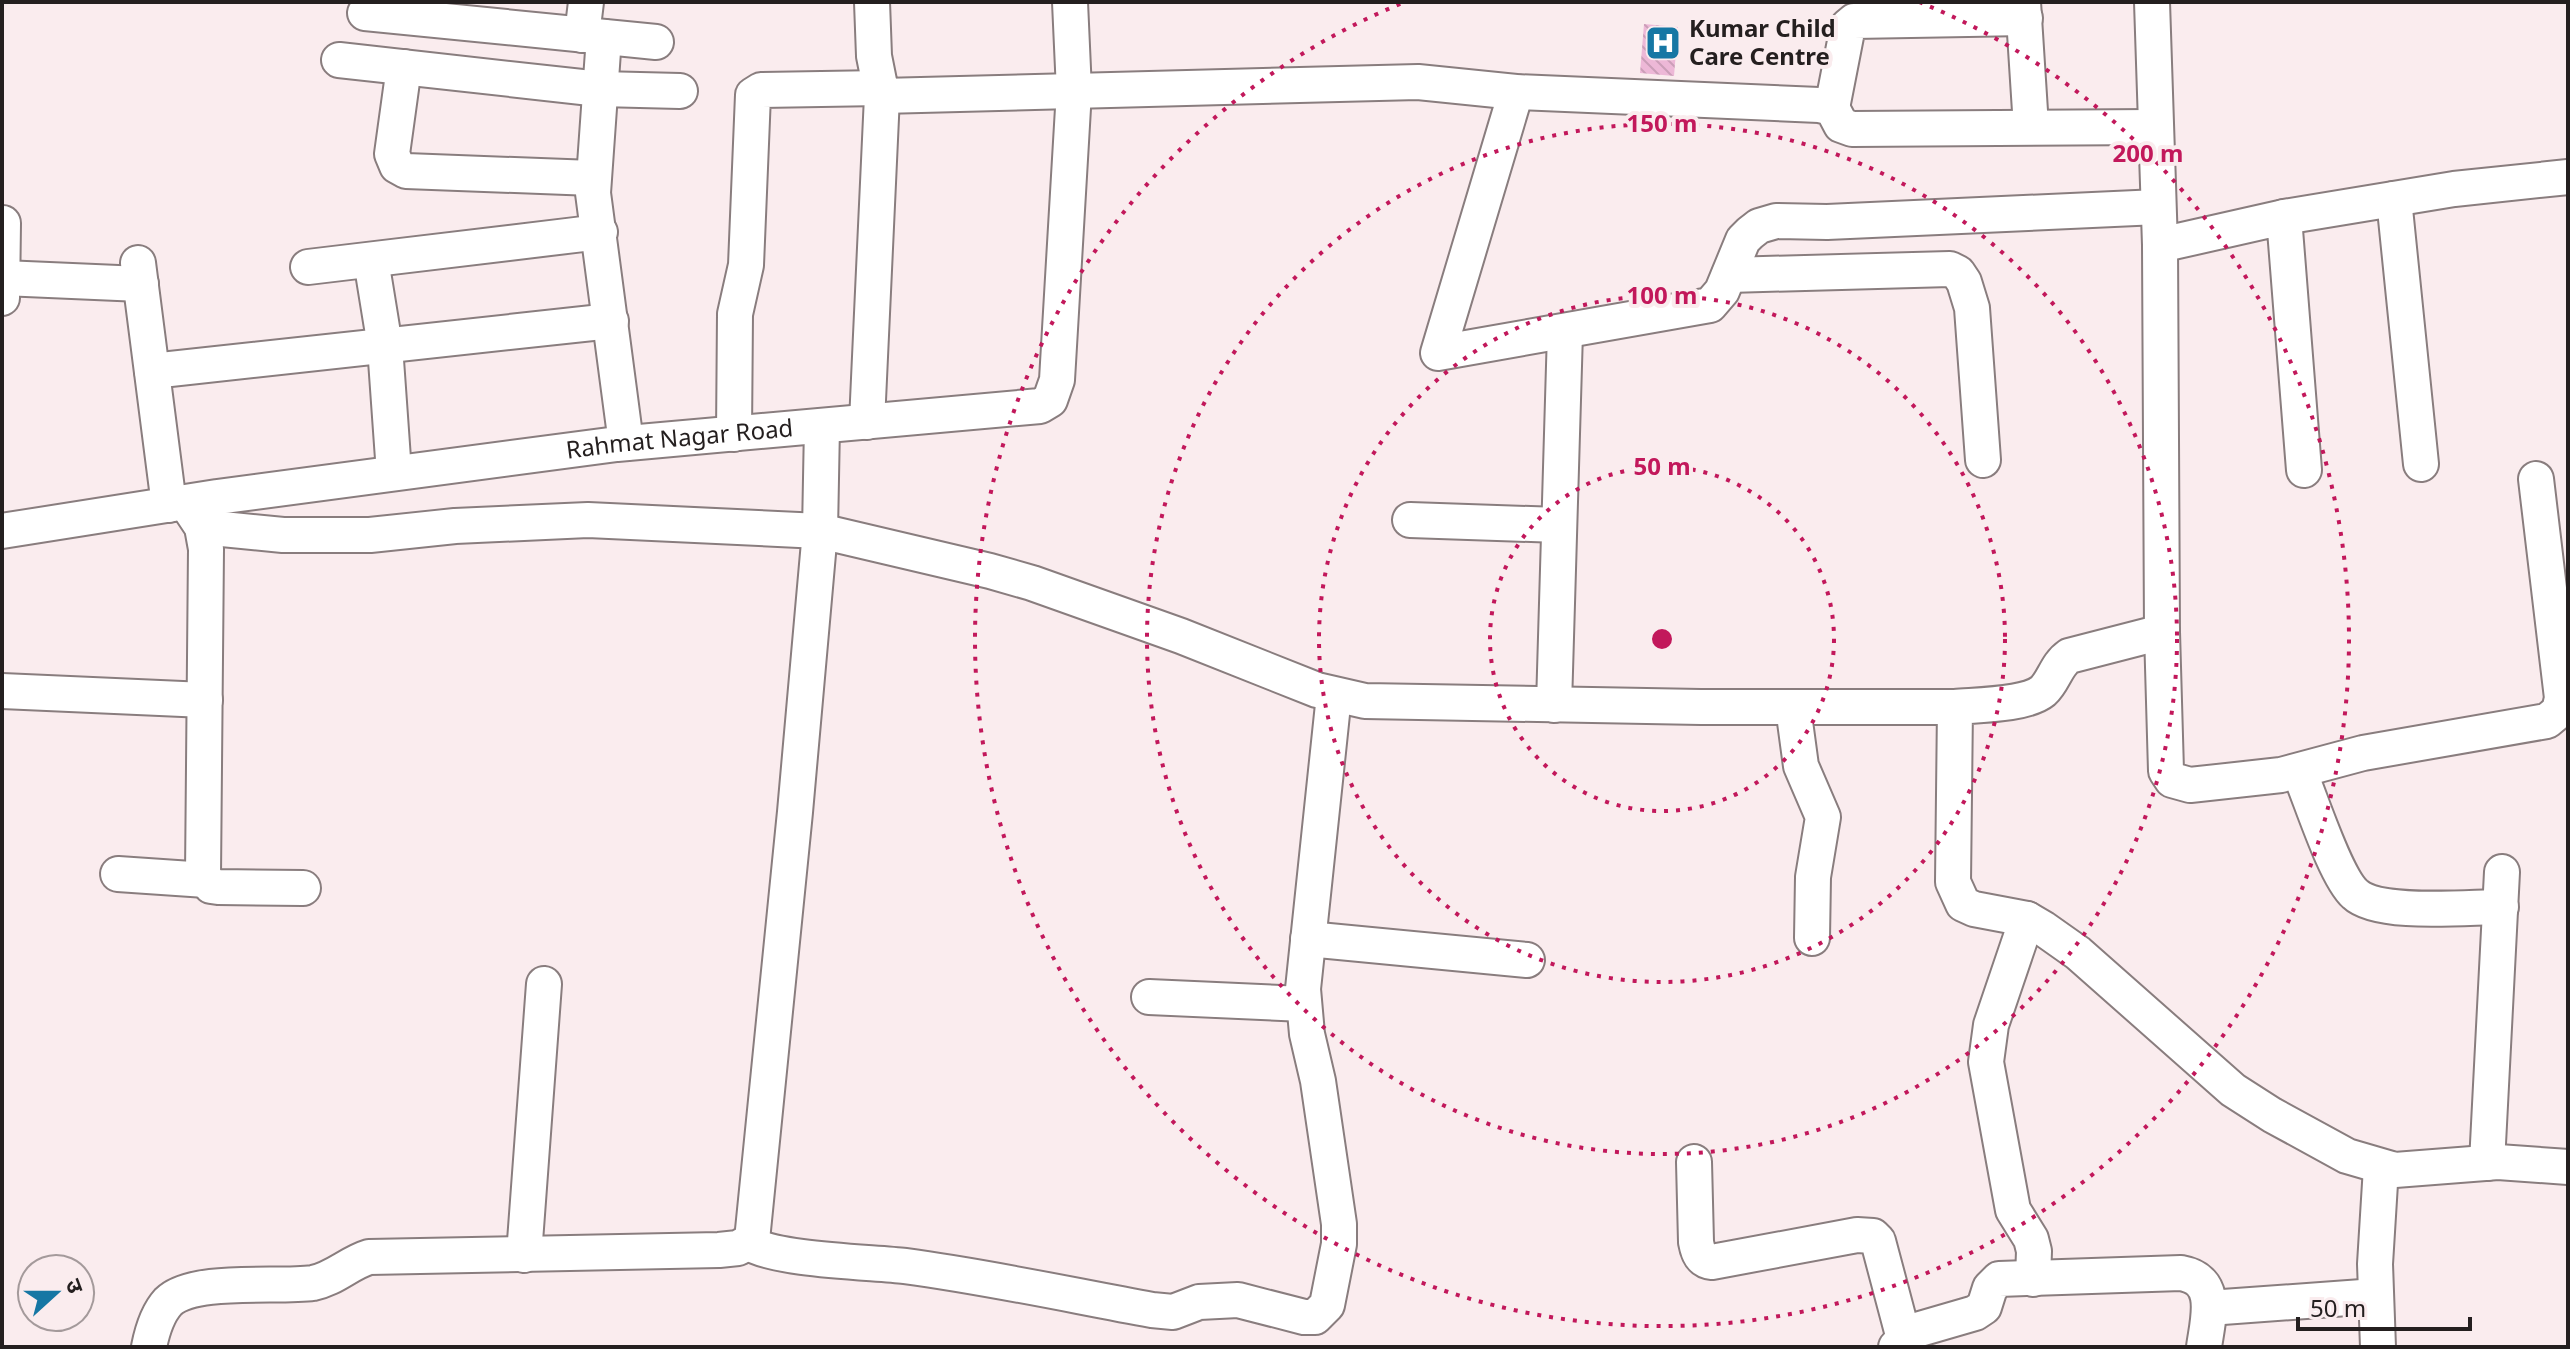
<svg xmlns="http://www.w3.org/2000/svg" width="2570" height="1349" font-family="'Noto Sans','Noto Sans Devanagari',sans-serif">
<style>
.building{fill:url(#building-back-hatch)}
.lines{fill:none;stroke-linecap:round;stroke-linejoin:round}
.minor-casing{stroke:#897d7e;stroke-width:38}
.minor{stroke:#fff;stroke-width:34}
.ring{fill:none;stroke:#c2185b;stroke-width:4;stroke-dasharray:4 8}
.labels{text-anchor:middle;stroke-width:8;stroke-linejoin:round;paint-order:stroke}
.poi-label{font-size:24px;font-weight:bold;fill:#241f1f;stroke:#faecee;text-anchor:start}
.street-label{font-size:24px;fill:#241f1f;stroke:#faecee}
.centre{fill:#c2185b;stroke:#faecee;stroke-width:4}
.ring-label{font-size:24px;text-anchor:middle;font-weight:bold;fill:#c2185b;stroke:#faecee;stroke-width:8;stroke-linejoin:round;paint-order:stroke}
</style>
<defs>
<pattern id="building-back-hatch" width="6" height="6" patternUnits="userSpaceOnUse" patternTransform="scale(2)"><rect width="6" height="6" fill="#edb8d7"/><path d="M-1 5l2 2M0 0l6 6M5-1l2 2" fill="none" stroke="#cb9eb8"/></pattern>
</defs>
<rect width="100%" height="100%" fill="#faecee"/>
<path class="building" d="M1644,24L1678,27L1674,76L1640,73Z"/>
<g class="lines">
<defs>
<g id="minor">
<path d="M872,2L874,56L882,96L1418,82L1516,92L1819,105L1832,108L1841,125L1852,129L2154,127"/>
<path d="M2023,2L2031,127"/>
<path d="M2152,2L2160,245L2162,632L2166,771L2172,780L2190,785L2281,775L2363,753L2547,721L2559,711L2562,698L2536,479"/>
<path d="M365,13L656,42"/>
<path d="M582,35L586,2"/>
<path d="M604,37L593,193L626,443"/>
<path d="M339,60L600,89L680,91"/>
<path d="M404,67L392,154L397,166L406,171L593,178"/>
<path d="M1516,92L1438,353L1710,305L1722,291L1743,240L1750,233L1759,226L1776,221L1827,222L2158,207"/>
<path d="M1832,108L1848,26L1854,21L2025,18"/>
<path d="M2394,199L2421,464"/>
<path d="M2284,217L2454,189L2568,177"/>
<path d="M2160,245L2284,217L2304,470"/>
<path d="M371,260L385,346L394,473"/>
<path d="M138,263L169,505"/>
<path d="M308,267L600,232"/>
<path d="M1729,275L1950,269L1958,273L1964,282L1972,308L1983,460"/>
<path d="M3,278L141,284"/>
<path d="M2,298L3,223"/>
<path d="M152,371L611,321"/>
<path d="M867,422L882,96"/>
<path d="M734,434L735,314L746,265L753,95L761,90L881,88"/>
<path d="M190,509L202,527L206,549L203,875L211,886L218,887L303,888"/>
<path d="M1410,520L1559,525"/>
<path d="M202,527L283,535H370L455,526L588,520L820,531L990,571L1032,583L1181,636L1317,690L1365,701L1701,707H1955"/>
<path id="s1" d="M2,531L217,497L617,444L1040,406L1050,400L1057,380L1074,91L1070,2"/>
<path d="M2162,632L2069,656C2056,665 2054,681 2043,691C2026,705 1977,705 1955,707L1953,882L1963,904L1974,909L2027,919L2044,929L2078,953L2233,1090L2272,1115L2347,1156L2395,1170L2498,1162L2568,1167"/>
<path d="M2,691L205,700"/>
<path d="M1554,705L1565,332"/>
<path d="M1793,707L1801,766L1823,817L1813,877L1812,938"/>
<path d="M2299,771C2311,799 2335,876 2355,894C2378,916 2467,907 2501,907"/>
<path d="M118,874L206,880"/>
<path d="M2027,919L1991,1025L1986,1062L2013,1210L2031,1239L2034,1251L2033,1279"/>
<path d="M1308,939L1527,960"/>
<path d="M1149,997L1304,1004"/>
<path d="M1694,1162L1696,1242C1698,1253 1701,1261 1712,1262L1857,1235L1873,1236L1878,1241L1904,1339"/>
<path d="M2487,1163L2502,872"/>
<path d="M749,1243C775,1260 870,1262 905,1266C988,1277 1070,1295 1152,1310L1173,1312L1199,1302L1238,1300L1304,1317H1315L1327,1305L1339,1244V1224L1318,1081L1307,1034L1303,989L1334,695"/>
<path d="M524,1255L544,984"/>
<path d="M2209,1308L2376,1296"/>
<path d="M149,1347C152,1332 158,1313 168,1302C193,1277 278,1288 313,1283C334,1279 349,1263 369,1257L719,1250L738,1248L752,1240L795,812L820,531L822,426"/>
<path d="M1896,1347L1913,1331L1975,1313L1984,1307L1990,1288L1999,1279L2181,1273C2220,1280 2208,1318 2204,1347"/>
<path d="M2378,1347L2375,1264L2381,1167"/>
</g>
</defs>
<use href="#minor" class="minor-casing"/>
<use href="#minor" class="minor"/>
</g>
<g class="ring">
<circle cx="1662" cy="639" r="172"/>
<circle cx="1662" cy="639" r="343"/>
<circle cx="1662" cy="639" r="515"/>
<path d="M1919 2A687 687 0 1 1 1405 2"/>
</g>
<defs>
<symbol id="hospital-square" viewBox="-11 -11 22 22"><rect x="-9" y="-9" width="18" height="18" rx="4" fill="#1677a4" stroke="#faecee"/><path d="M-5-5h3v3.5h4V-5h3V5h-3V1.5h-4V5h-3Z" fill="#fff"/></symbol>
</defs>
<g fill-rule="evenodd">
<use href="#hospital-square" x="1643" y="23" width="40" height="40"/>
</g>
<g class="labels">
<g class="poi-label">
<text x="1689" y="37">Kumar Child<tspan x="1689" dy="28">Care Centre</tspan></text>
</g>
<g class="street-label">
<text dy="8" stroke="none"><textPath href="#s1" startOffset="684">Rahmat Nagar Road</textPath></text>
</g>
</g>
<circle cx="1662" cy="639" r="12" class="centre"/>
<g class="ring-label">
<text x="1662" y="132">150 m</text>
<text x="2148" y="162">200 m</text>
<text x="1662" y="304">100 m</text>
<text x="1662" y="475">50 m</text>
</g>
<rect width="2570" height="1349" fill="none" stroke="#241f1f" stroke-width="8"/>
<g transform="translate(56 1293) rotate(69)"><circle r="38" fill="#faecee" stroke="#a49a9b" stroke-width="2"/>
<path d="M0-6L14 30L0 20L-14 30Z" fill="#1677a4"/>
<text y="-12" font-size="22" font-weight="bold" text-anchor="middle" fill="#241f1f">उ</text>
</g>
<path d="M2298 1317v12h172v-12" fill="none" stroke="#241f1f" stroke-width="4"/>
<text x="2310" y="1317" font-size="24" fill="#241f1f" stroke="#faecee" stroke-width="6" paint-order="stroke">50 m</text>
</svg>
